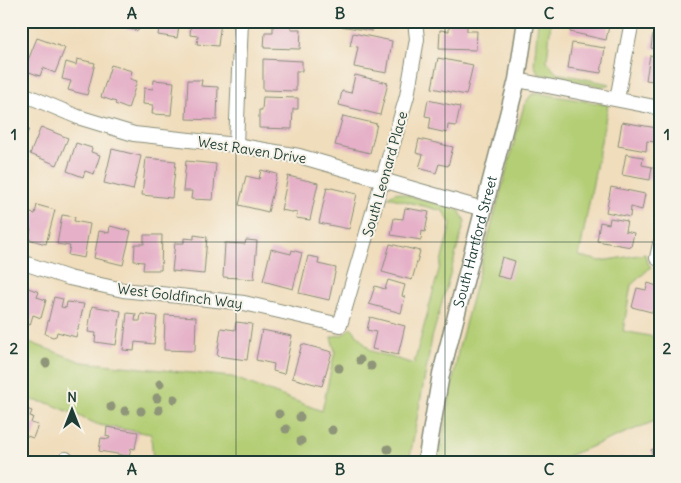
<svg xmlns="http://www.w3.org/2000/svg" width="681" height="483" font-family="Delius,sans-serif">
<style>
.green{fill:#b3ce74;stroke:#698654}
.building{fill:#e5b0c8}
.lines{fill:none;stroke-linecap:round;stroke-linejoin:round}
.minor-casing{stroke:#888d78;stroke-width:16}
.tertiary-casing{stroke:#888d78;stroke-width:19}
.minor{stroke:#fff;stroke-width:14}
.tertiary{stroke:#fff;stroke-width:16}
.tree{fill:#8e9578}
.grid{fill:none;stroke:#1f3d34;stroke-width:1;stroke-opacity:0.55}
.labels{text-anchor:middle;stroke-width:4;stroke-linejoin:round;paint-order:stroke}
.street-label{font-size:14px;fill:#1f3d34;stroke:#f7f3e8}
.neatline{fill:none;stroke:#1f3d34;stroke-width:2}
.grid-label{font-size:16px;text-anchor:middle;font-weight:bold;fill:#1f3d34}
</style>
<rect width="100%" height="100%" fill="#f7f3e8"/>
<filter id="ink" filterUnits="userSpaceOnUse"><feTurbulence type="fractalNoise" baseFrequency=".02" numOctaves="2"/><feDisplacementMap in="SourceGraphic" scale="10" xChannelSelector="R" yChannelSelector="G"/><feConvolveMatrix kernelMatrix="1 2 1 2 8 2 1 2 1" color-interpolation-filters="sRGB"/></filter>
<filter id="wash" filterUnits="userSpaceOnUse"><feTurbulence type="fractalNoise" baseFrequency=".0096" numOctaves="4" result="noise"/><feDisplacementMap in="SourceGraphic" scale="20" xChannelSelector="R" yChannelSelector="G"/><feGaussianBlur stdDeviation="1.12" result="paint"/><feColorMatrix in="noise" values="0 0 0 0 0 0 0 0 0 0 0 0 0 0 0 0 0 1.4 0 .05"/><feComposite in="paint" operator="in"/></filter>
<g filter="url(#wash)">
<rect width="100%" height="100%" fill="#f0ddbc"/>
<g class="green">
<path d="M538,21H551L547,61L556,73L610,84L605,87L539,74L534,65Z"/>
<path d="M538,93L608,105L579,256L601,261L645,254L647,262L651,267L631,285L623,331L660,338V419L553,462H438L459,347L524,105L531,95Z"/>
<path d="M396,192L459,210L465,221L432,338L409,462H153L151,434L99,425L51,404L21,398V339L82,362L232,377L322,411L335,351L331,337L344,334L351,327L371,351L414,364L451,224L443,211L388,197Z"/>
</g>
<g id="blocks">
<g class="building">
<path d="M117,21H140L138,31L116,26Z"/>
<path d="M151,21H180L177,38L158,35L159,27L150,26Z"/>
<path d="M191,21H221L218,46L197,44L198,36L190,35Z"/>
<path d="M273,21H291V29H301L300,49L264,48L265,32H273Z"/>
<path d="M341,21H373L372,31L340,26Z"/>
<path d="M449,21H467V31H477L476,50L439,49L440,30L449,31Z"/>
<path d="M572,21H601L600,24L609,26L606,40L570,32Z"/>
<path d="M353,33L392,41L387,73L354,67L358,47L350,46Z"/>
<path d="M653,34L660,35V50L651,48Z"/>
<path d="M37,38L65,48L55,73L43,68L40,76L24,70Z"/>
<path d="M572,43L605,48L601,73L568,68Z"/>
<path d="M650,55L660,57V82L646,80Z"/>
<path d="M438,58L473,65L466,95L432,88Z"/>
<path d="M77,59L95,63L87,95L68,90L71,81L62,79L66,62L76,65Z"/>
<path d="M263,59L302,61V71H296V91L263,90Z"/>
<path d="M111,65L132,71L130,79L137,81L128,109L115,104L116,102L101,97Z"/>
<path d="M355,75L388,83L380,115L339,105L342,91L351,93Z"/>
<path d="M154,80L174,82L171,115L152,114L153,105L143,104L144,88L153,89Z"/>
<path d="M188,80H202L201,86L218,87L217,120L186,119Z"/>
<path d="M263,97L298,98V109H293L292,129L259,128V110H262Z"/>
<path d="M428,100L460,107L456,126L448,125L447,133L429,129L431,117L425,116Z"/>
<path d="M343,116L377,124L370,153L335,145Z"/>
<path d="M622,122L657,128L655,142L647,141L646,151L618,146Z"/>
<path d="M21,126L29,129L21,147Z"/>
<path d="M41,127L68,138L57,165L30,154Z"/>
<path d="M419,139L453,147L448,166L439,164L436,173L419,168L423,155L416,153Z"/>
<path d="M76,143L92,148L91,152L100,155L94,174L85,171L83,177L67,171Z"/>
<path d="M112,149L141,156L133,190L104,183Z"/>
<path d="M626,154L643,157L642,165L652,167L650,180L622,175Z"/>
<path d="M146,158L176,161L172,198L142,195Z"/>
<path d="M186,161L216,164L213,200L191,199L192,191H183Z"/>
<path d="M261,170L277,174L268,212L239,205L246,176L259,179Z"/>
<path d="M288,176L318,183L310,220L296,218L297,213L281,210Z"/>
<path d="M327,187L357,194L349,229L319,223Z"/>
<path d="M611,187L645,194L642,210L631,207L630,217L606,212Z"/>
<path d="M37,205L55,210L46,244L28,239L31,229L22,227L26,212L35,214Z"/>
<path d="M405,208L429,212L425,232L422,231L421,240L391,235L394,218L403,219Z"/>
<path d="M62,215L75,217L74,221L90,224L84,258L68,255L70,246L57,244Z"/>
<path d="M610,218L627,221L625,231L634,233L631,247L597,241L600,222L609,224Z"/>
<path d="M110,226L131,231L123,265L94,258L99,231L109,233Z"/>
<path d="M144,235H162L161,270H143L144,262L134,261L135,244H144Z"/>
<path d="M194,235L207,237L204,274L172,271L175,243H184V238L194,239Z"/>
<path d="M246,240L257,241L254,279L223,277L225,243L245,244Z"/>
<path d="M390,244L420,251L412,280L382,272Z"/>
<path d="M271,249L291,254L292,250L302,253L293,289L263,281Z"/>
<path d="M308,256L319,258L318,264L336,268L329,300L299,293Z"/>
<path d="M502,257L515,261L510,279L497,276Z"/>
<path d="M388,280L405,285L402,296L405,297L401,313L369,304L375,286L385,289Z"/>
<path d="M648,283L660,287V296L655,313L632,307L637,288L646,290Z"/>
<path d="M23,286L39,292L37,297L46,300L41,318L33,315L30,325L21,322V291Z"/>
<path d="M54,297L63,299L61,307L66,308L67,302L84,304L76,337L57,332L56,336L53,337L45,334Z"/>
<path d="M92,306L121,311L116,345L95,342L96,333L88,332Z"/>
<path d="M127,313L136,314L135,321H140L141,314L157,316L154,344L135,342L134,351L123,350Z"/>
<path d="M165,315L196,317L195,351L164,350Z"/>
<path d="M370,317L405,326L398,355L372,349L376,332L367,330Z"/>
<path d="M236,322L252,324L247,360L217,356L221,328L235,330Z"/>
<path d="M262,330L292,336L284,374L273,371L274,364L256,360Z"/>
<path d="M302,344L332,352L322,386L292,378Z"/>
<path d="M21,407L32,411L30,416L33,417L31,423L38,425L33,438L21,434Z"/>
<path d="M107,427L138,432L135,449L131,448L129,456L99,451L101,438L109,439L110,437L106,436Z"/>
<path d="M660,446V462H655L651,450Z"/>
<path d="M635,455L638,462H618V458L623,457L625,459Z"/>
</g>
</g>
</g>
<g filter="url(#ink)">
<use href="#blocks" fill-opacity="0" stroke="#888d78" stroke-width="1"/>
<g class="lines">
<defs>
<g id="minor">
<path d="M517,80L660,108"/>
<path d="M21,93L78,117L134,134L236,145L299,156L483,209"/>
<path d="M617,99L632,21"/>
<path d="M236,145L241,21"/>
<path d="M660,244L657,258L660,259"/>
<path d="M21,262L69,278L123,290L244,303L340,325L407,96L417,39L415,21"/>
<path d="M66,459L67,462"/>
</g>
<g id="tertiary">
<path id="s1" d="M426,462L441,374L517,80L526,21"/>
</g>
</defs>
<use href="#minor" class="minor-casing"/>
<use href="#tertiary" class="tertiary-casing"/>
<use href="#minor" class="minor"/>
<use href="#tertiary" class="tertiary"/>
</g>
<g class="tree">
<circle cx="360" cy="360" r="4.5"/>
<circle cx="46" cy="363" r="4.5"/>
<circle cx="371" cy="366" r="4.5"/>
<circle cx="339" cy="368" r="4.5"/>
<circle cx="160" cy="384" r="4.5"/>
<circle cx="157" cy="398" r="4.5"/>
<circle cx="174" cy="399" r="4.5"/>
<circle cx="111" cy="407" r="4.5"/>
<circle cx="159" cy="410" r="4.5"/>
<circle cx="125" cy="411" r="4.5"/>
<circle cx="141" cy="411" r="4.5"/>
<circle cx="279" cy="414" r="4.5"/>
<circle cx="300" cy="417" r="4.5"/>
<circle cx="286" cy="429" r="4.5"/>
<circle cx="332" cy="430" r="4.5"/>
<circle cx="301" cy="441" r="4.5"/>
<circle cx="388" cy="449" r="4.5"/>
</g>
</g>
<path class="grid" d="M236,21V462M445,21V462M21,242H660"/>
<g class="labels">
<g class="street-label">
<text transform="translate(252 150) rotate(9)" y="5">West Raven Drive</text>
<text transform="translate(385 174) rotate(-74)" y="5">South Leonard Place</text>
<text dy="5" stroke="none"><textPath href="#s1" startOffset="226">South Hartford Street</textPath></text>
<text transform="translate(180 296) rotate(7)" y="5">West Goldfinch Way</text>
</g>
</g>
<rect width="681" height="483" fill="none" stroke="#f7f3e8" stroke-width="55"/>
<g transform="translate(72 410)" stroke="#f7f3e8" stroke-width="4" paint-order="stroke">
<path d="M0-4L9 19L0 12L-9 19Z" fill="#1f3d34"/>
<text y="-8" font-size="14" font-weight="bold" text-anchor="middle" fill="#1f3d34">N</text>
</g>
<rect x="28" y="28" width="626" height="428" class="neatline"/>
<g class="grid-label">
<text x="132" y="19">A</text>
<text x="340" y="19">B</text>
<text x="549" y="19">C</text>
<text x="14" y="140">1</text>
<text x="667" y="140">1</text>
<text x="14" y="354">2</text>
<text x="667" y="354">2</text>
<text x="132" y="475">A</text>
<text x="340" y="475">B</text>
<text x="549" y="475">C</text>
</g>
</svg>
